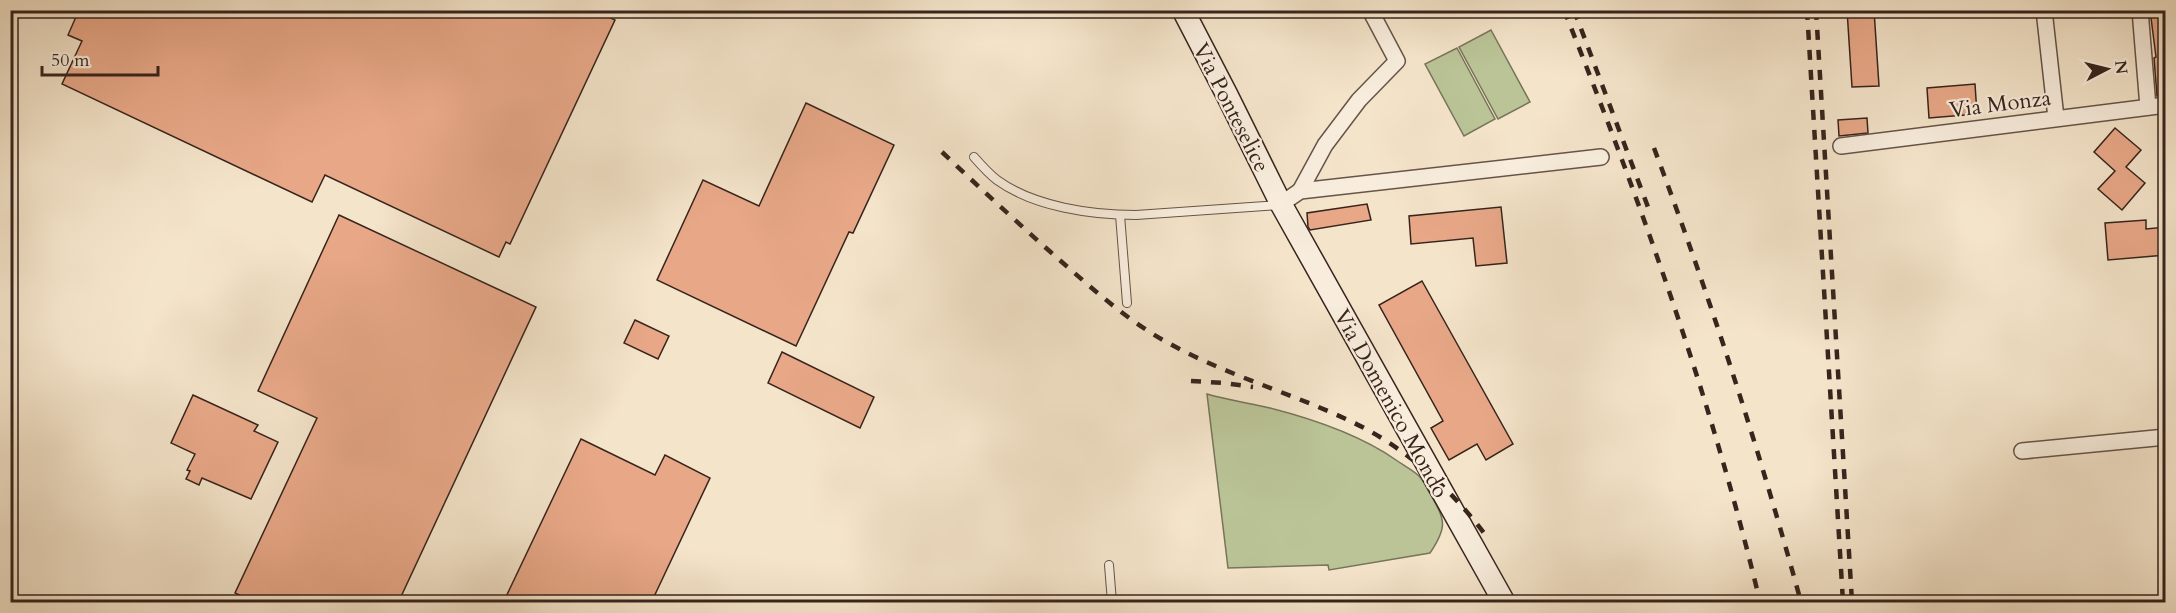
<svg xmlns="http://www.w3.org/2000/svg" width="2176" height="613" font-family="Cardo,serif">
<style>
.green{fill:#bac497;stroke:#78745a;stroke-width:1.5}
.building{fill:#e8a888;stroke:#37241d;stroke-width:1.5}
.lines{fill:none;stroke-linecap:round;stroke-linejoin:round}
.lane-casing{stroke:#665448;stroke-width:10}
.street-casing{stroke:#665448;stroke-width:18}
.secondary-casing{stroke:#37241d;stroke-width:24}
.lane{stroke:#f8eddd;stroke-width:8}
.street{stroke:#f8eddd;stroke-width:15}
.secondary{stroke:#f8eddd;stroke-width:21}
.rail{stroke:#37241d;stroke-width:4.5;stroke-dasharray:10 10;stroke-linecap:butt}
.labels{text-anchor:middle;stroke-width:4.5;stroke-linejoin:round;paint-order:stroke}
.street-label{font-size:22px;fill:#37241d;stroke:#f8eddd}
</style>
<rect width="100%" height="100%" fill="#f4e4ca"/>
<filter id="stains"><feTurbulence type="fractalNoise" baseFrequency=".00333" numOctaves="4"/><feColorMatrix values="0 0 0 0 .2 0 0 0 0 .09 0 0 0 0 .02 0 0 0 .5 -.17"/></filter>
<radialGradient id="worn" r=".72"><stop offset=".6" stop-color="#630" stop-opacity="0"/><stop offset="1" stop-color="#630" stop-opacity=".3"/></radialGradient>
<g class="green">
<path d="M1491,30L1530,102L1498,119L1459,47Z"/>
<path d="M1457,48L1495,119L1464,136L1425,64Z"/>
<path d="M1207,394C1228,400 1249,403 1270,408C1313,419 1359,434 1396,460C1403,465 1413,470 1419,476C1424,481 1427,489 1431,495C1446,520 1447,528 1430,553L1329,570L1328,565L1228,568Z"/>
</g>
<g class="building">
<path d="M79,10H595L615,20L510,244L506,242L499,257L325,175L312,202L62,84L82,41L68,35Z"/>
<path d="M1847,10H1874L1879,86L1852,87Z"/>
<path d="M2150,10H2166V95L2157,96L2154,58L2156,57Z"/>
<path d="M1975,84L1977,114L1929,118L1927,88Z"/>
<path d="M806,103L894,145L853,233L849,232L796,346L657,280L703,180L759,206Z"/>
<path d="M1867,118L1868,133L1839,136L1838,120Z"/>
<path d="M2115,128L2141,150L2126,167L2145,183L2122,210L2098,189L2115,171L2094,152Z"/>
<path d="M1367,204L1371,220L1310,230L1308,227L1307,213Z"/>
<path d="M1501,207L1507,263L1476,266L1473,238L1411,244L1409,216Z"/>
<path d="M339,215L536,307L398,603H256L235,593L317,418L258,391Z"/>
<path d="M2146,220V229L2166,227V255L2108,260L2105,223Z"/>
<path d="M1422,281L1513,444L1486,460L1477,444L1449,460L1431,428L1443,421L1379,305Z"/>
<path d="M635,320L669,336L658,359L624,343Z"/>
<path d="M782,352L874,397L860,428L768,383Z"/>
<path d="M193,395L258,425L254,431L278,442L251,499L202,478L199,485L186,479L190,471L187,470L195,454L171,443Z"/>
<path d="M581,439L655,475L665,455L710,478L651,603H503Z"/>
</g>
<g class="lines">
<defs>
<g id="lane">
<path d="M974,157C981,165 989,174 997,180C1034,207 1092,215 1136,215L1279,205"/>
<path d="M1120,215L1127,303"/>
<path d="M1109,565L1112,602"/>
</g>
<g id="street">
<path d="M2044,10L2056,118"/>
<path d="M2140,10L2148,107"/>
<path d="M1841,146L2166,105"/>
<path d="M1300,191L1325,145L1359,100L1397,61L1370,10"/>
<path d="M1281,204L1300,191L1601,157"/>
<path d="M2022,451L2166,437"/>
</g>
<path id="secondary" d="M1183,10L1227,95L1281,204L1504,602"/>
</defs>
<use href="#lane" class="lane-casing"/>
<use href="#street" class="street-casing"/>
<use href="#secondary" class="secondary-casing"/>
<use href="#lane" class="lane"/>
<use href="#street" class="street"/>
<use href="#secondary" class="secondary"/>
<g class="rail">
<path d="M1564,10C1641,203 1712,400 1760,602"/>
<path d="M1574,10L1651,215"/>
<path d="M1807,10L1843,602"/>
<path d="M1816,10L1852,602"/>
<path d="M1654,148C1710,297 1759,449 1801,602"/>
<path d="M942,152C982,190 1022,227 1063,263C1094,290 1126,319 1163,340C1227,377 1301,395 1366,429C1414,455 1455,494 1487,537"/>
<path d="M1191,381L1224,383L1253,387"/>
</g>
</g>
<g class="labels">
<g class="street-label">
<text transform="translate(2000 103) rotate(-7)" y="8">Via Monza</text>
<text transform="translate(1232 107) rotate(63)" y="8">Via Ponteselice</text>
<text transform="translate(1392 403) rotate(61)" y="8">Via Domenico Mondo</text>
</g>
</g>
<rect width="2176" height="613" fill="none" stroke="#f4e4ca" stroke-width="36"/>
<rect x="12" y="12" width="2152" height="589" fill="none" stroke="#37241d" stroke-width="3"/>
<rect x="18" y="18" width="2140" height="577" fill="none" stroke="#37241d" stroke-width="1.5"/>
<g transform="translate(2107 69) rotate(83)" stroke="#f8eddd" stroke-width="4.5" paint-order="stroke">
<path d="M0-4.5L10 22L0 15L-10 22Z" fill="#37241d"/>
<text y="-9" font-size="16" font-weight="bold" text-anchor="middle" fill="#37241d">N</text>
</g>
<path d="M42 66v9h116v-9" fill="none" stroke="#37241d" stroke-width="3"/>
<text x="51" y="66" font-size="18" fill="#37241d" stroke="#f8eddd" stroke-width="4.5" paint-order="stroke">50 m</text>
<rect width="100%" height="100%" filter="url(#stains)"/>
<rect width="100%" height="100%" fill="url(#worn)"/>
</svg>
